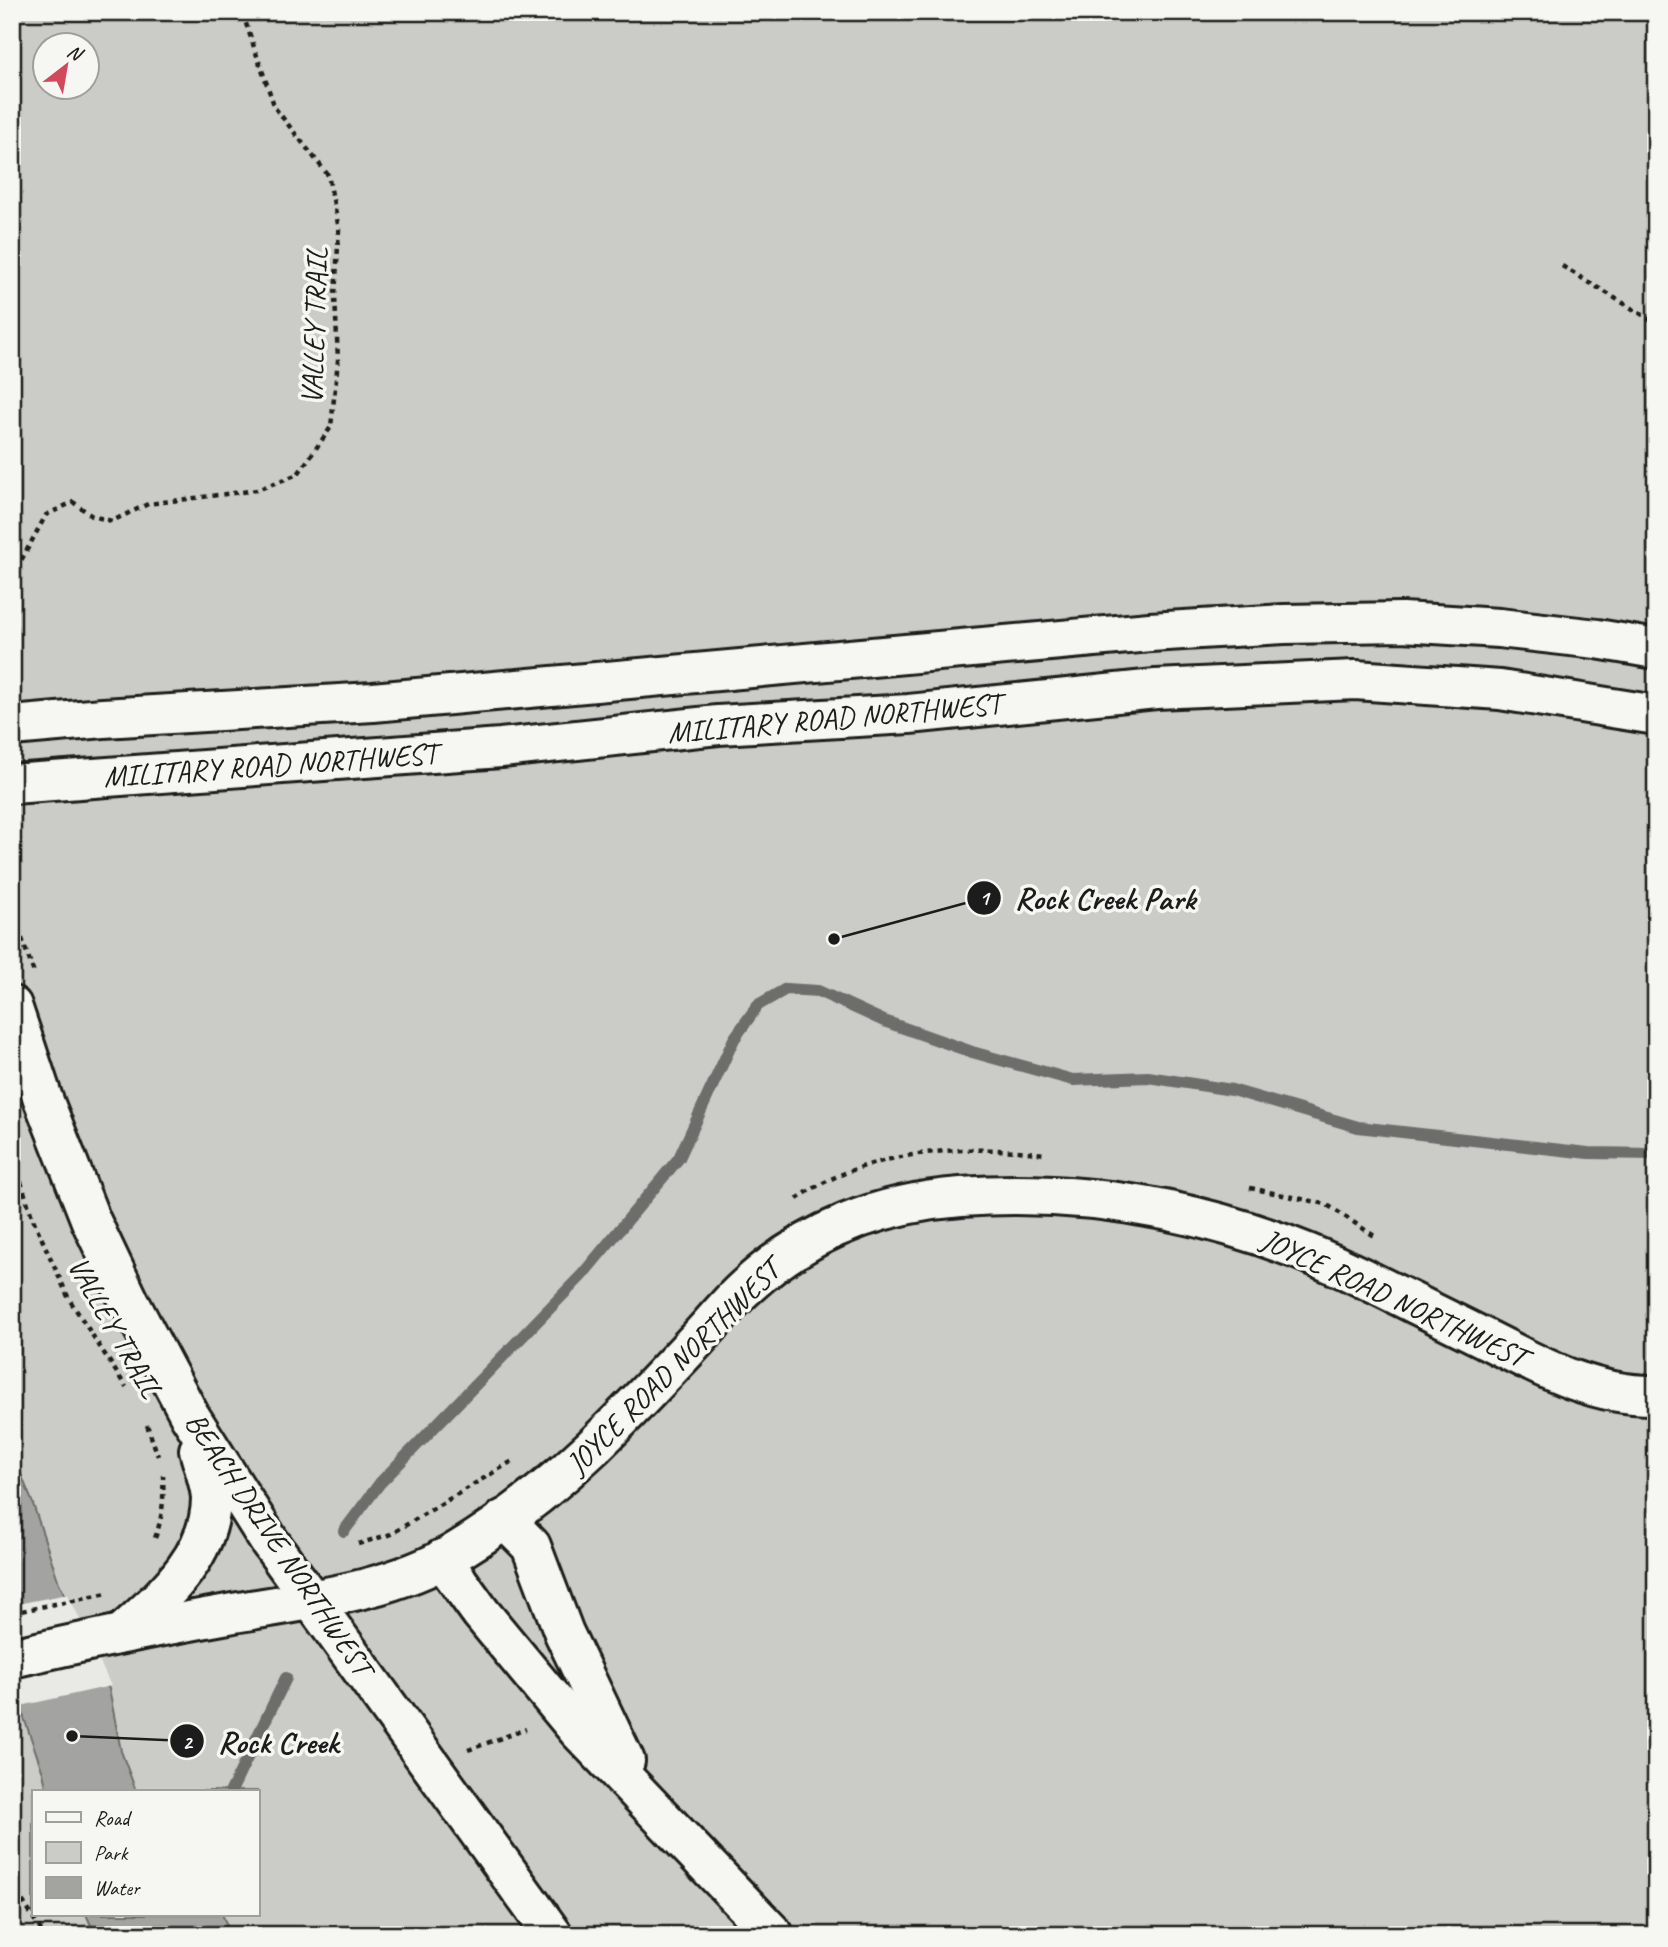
<svg xmlns="http://www.w3.org/2000/svg" width="1668" height="1947" font-family="Caveat,sans-serif">
<style>
.green{fill:#cbcbc7;stroke:#747472;stroke-width:2;fill-rule:evenodd}
.water{fill:#a3a3a1;stroke:#6d6d6c;stroke-width:2}
.pier{fill:#e9e9e5}
.lines{fill:none;stroke-linecap:round;stroke-linejoin:round}
.stream{stroke:#6d6d6c;stroke-width:12}
.minor-casing{stroke:#1c1c1c;stroke-width:44}
.major-casing{stroke:#1c1c1c;stroke-width:44}
.path{stroke:#1c1c1c;stroke-width:4.5;stroke-dasharray:5 5;stroke-linecap:butt}
.minor{stroke:#f6f6f2;stroke-width:38}
.major{stroke:#f6f6f2;stroke-width:38}
.labels{text-anchor:middle;stroke-width:7;stroke-linejoin:round;paint-order:stroke}
.street-label{font-size:30px;fill:#1c1c1c;stroke:#f6f6f2}
.leader{fill:none;stroke:#1c1c1c;stroke-width:2.5}
.callout-dot{fill:#1c1c1c;stroke:#f6f6f2;stroke-width:2.5}
.mark-label{font-size:21px;text-anchor:middle;font-weight:bold;fill:#fff}
.callout-label{font-size:32px;text-anchor:middle;font-weight:bold;fill:#1c1c1c;stroke:#f6f6f2;stroke-width:7;stroke-linejoin:round;paint-order:stroke}
</style>
<rect width="100%" height="100%" fill="#e9e9e5"/>
<filter id="ink" filterUnits="userSpaceOnUse"><feTurbulence type="fractalNoise" baseFrequency=".0143" numOctaves="2"/><feDisplacementMap in="SourceGraphic" scale="14" xChannelSelector="R" yChannelSelector="G"/><feConvolveMatrix kernelMatrix="1 2 1 2 8 2 1 2 1" color-interpolation-filters="sRGB"/></filter>
<g filter="url(#ink)">
<path class="green" d="M12,12H1656V1935H12ZM46,46H88V88H46ZM33,1791H257V1914H33Z"/>
<g class="water">
<path d="M12,1452L32,1501L59,1583L109,1689L121,1751L136,1791H47L43,1773L12,1683Z"/>
<path d="M86,1914H222L231,1935H95Z"/>
</g>
<path class="pier" d="M68,1594L111,1686L16,1707L12,1694V1605Z"/>
<g class="lines">
<g class="stream">
<path d="M344,1531L380,1483L582,1275L679,1158L734,1039L758,1005L786,989L818,991L884,1021L972,1052L1073,1080L1148,1077L1232,1090L1358,1127L1588,1153L1656,1154"/>
<path d="M231,1791L286,1678"/>
</g>
<defs>
<g id="minor">
<path d="M12,1006L43,1099L91,1221L130,1303L190,1416L269,1541L553,1935"/>
<path d="M504,1519L531,1546L564,1633L625,1761"/>
<path d="M442,1559L481,1613L577,1729L774,1935"/>
<path d="M124,1632C163,1596 211,1556 211,1498C210,1483 203,1465 199,1450"/>
<path d="M12,1658C84,1641 155,1627 228,1614C302,1601 391,1592 456,1552C517,1515 571,1471 620,1420C648,1392 675,1363 702,1334C717,1318 730,1301 746,1287C806,1231 881,1203 961,1197C1100,1187 1236,1216 1361,1277C1402,1297 1443,1318 1484,1338C1539,1366 1592,1396 1656,1395"/>
</g>
<g id="major">
<path d="M12,726L103,718L373,702L1150,632L1284,624L1402,622L1499,628L1597,639L1656,649"/>
<path d="M12,784L501,748L718,725L909,714L1156,689L1355,680L1500,690L1656,715"/>
</g>
</defs>
<use href="#minor" class="minor-casing"/>
<use href="#major" class="major-casing"/>
<g class="path">
<path d="M1562,266L1656,323"/>
<path d="M12,588L17,568L46,515L73,502L92,516L112,521L148,504L257,490L298,474L331,427L338,360L335,296L339,229L328,175L275,108L242,12"/>
<path d="M12,910L34,973"/>
<path d="M12,1153L32,1217L69,1299L126,1387"/>
<path d="M1250,1188L1326,1204L1376,1237"/>
<path d="M797,1199C863,1151 966,1143 1044,1154"/>
<path d="M147,1425L158,1456"/>
<path d="M155,1538C163,1517 164,1497 163,1475"/>
<path d="M358,1544L391,1534L514,1460"/>
<path d="M12,1613L107,1593"/>
<path d="M468,1750L526,1729"/>
<path d="M12,1884L44,1935"/>
</g>
<use href="#minor" class="minor"/>
<use href="#major" class="major"/>
</g>
</g>
<g class="labels">
<g class="street-label">
<text transform="translate(314 326) rotate(-88)" y="10">VALLEY TRAIL</text>
<text transform="translate(834 718) rotate(-5)" y="10">MILITARY ROAD NORTHWEST</text>
<text transform="translate(270 765) rotate(-4)" y="10">MILITARY ROAD NORTHWEST</text>
<text transform="translate(1394 1298) rotate(25)" y="10">JOYCE ROAD NORTHWEST</text>
<text transform="translate(115 1327) rotate(60)" y="10">VALLEY TRAIL</text>
<text transform="translate(673 1367) rotate(-45)" y="10">JOYCE ROAD NORTHWEST</text>
<text transform="translate(279 1544) rotate(56)" y="10">BEACH DRIVE NORTHWEST</text>
</g>
</g>
<path class="leader" d="M834 939L984 898M72 1736L187 1741"/>
<g class="callout-dot">
<circle cx="834" cy="939" r="7"/>
<circle cx="72" cy="1736" r="7"/>
<circle cx="984" cy="898" r="18"/>
<circle cx="187" cy="1741" r="18"/>
</g>
<g class="mark-label">
<text x="984" y="905">1</text>
<text x="187" y="1749">2</text>
</g>
<g class="callout-label">
<text x="1105" y="909">Rock Creek Park</text>
<text x="278" y="1753">Rock Creek</text>
</g>
<rect width="1668" height="1947" fill="none" stroke="#f6f6f2" stroke-width="42"/>
<rect x="21" y="21" width="1626" height="1905" fill="none" stroke="#1c1c1c" stroke-width="2.5" filter="url(#ink)"/>
<rect x="32" y="1790" width="228" height="126" fill="#f6f6f2" stroke="#9f9f9c" stroke-width="2"/>
<rect x="46" y="1812" width="35" height="10" fill="#f6f6f2" stroke="#9f9f9c" stroke-width="2"/>
<text x="94" y="1825" font-size="21" fill="#1c1c1c">Road</text>
<rect x="46" y="1842" width="35" height="21" fill="#cbcbc7" stroke="#9f9f9c" stroke-width="2"/>
<text x="94" y="1860" font-size="21" fill="#1c1c1c">Park</text>
<rect x="46" y="1877" width="35" height="21" fill="#a3a3a1" stroke="#9f9f9c" stroke-width="2"/>
<text x="94" y="1895" font-size="21" fill="#1c1c1c">Water</text>
<g transform="translate(66 66) rotate(31)"><circle r="33" fill="#f6f6f2" stroke="#9f9f9c" stroke-width="2"/>
<path d="M0-5L12 26L0 18L-12 26Z" fill="#d1495b"/>
<text y="-10" font-size="19" font-weight="bold" text-anchor="middle" fill="#1c1c1c">N</text>
</g>
</svg>
